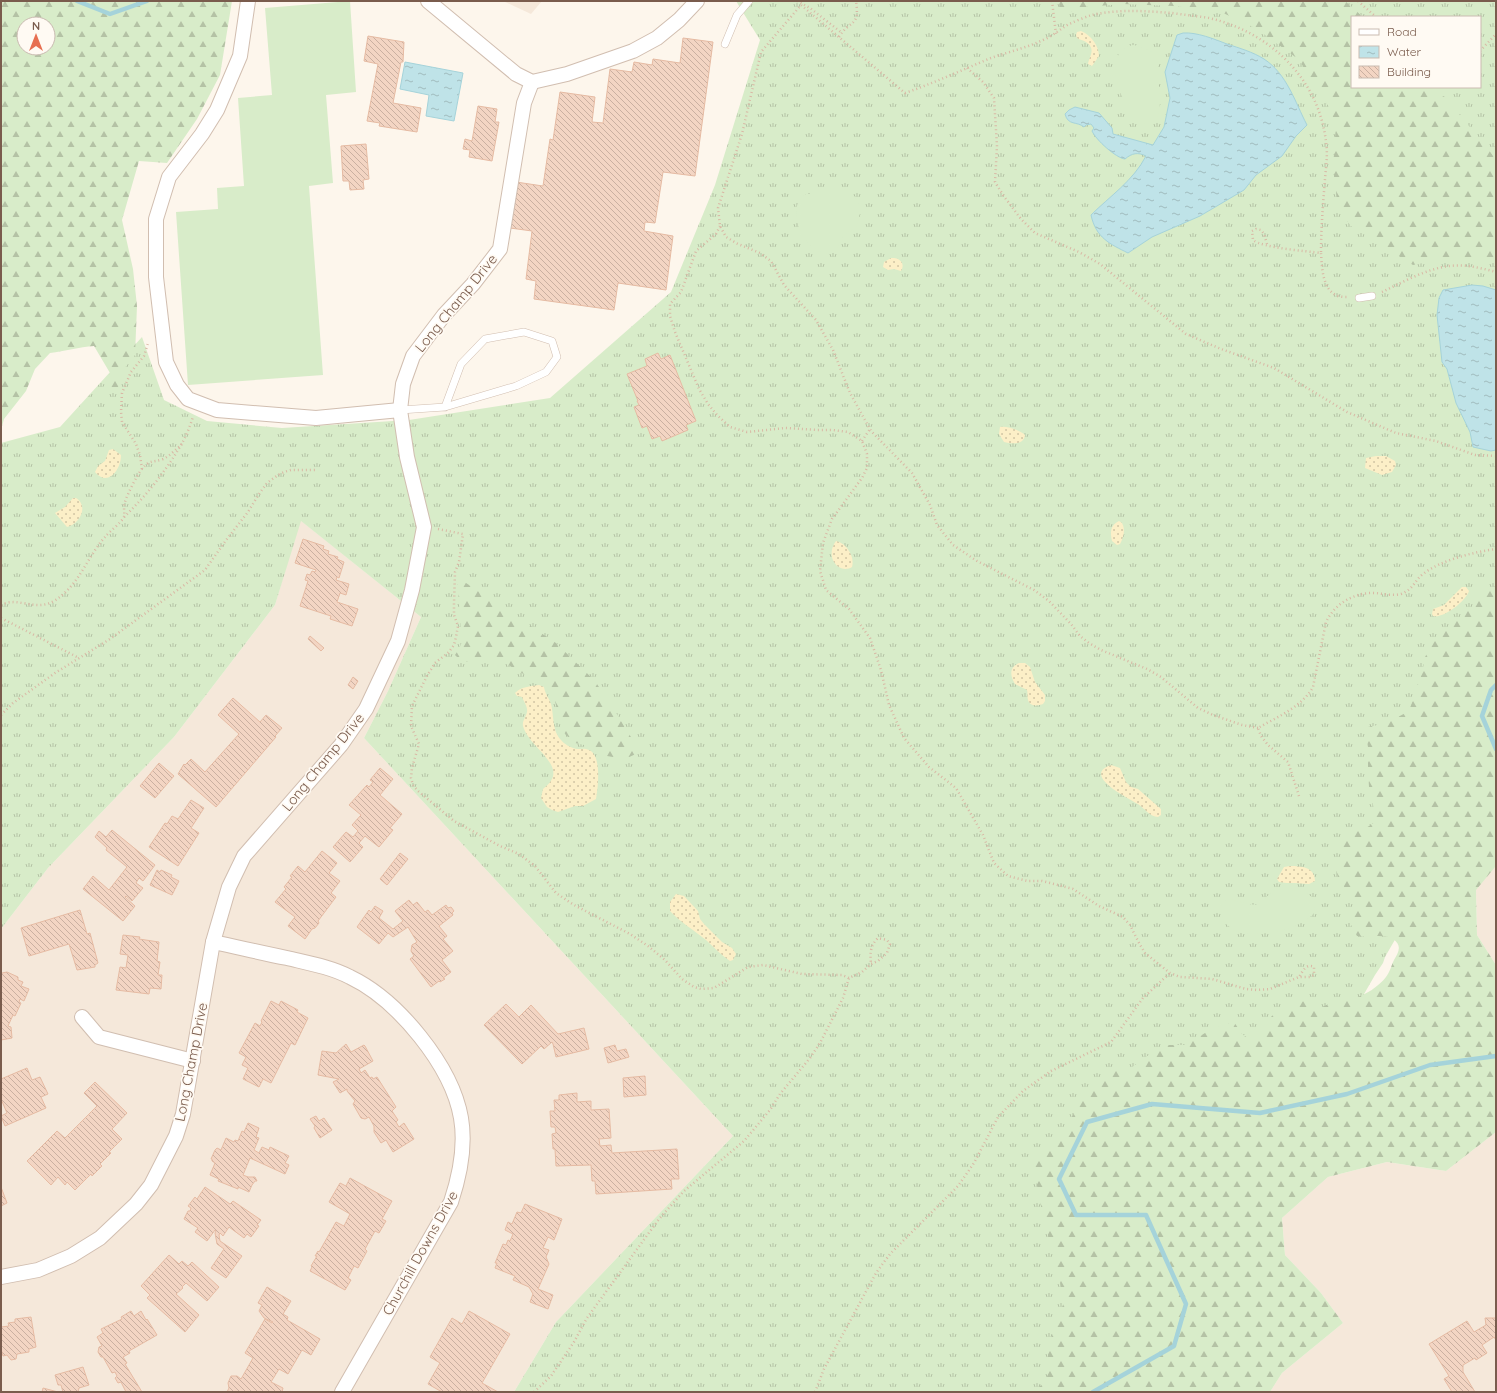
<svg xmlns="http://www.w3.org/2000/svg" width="1497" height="1393" font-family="Quicksand,sans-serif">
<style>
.residential{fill:#f5e8da}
.grass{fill:url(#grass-tufts);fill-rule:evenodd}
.forest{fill:url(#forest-firs);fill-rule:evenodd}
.sand{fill:url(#sand-dots)}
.garden{fill:#d8ecc9}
.water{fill:url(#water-ripples);stroke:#a5d3da}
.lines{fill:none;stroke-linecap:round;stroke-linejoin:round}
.stream{stroke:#a5d3da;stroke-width:4.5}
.building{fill:url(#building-back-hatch);stroke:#e6bba3}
.lane-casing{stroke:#d1beb0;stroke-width:8}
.street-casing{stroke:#d1beb0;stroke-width:16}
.path{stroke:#d9b8a5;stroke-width:2.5;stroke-dasharray:1 3;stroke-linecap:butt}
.lane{stroke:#fff;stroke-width:7}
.street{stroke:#fff;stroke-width:14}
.labels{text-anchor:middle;stroke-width:3.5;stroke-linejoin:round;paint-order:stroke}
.street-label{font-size:14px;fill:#7a5c4d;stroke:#fffaf3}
</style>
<defs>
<pattern id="grass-tufts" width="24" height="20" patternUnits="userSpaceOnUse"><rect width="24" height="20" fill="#d8ecc9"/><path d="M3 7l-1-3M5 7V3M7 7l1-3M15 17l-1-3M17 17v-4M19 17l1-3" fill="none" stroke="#b4c2a5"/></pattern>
<pattern id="forest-firs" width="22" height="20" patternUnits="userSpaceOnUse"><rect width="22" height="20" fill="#d8ecc9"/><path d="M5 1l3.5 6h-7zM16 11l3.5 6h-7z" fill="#b4c2a5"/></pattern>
<pattern id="sand-dots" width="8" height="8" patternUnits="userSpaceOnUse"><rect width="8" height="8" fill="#fcefc7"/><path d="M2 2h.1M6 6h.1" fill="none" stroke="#d1c5a4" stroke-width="1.8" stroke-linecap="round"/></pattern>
<pattern id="water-ripples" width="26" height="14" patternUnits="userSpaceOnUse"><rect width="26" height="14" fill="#bfe3e8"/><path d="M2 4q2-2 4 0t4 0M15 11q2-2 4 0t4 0" fill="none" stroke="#a0bbbe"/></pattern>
<pattern id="building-back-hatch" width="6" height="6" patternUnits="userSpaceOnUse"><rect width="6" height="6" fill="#f3d5c3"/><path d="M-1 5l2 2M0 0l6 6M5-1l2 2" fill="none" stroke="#cab0a1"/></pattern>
</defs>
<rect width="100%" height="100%" fill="#fdf6ec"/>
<g class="residential">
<path d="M503,1H542L531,14Z"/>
<path d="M300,520L421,617L388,691L364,738L733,1136L556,1322L514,1392H1V929L48,868L174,737L275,605Z"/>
<path d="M1496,866V965L1477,935L1476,889Z"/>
<path d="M1496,1132V1392H1270L1282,1373L1343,1323L1321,1293L1285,1255L1282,1218L1328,1177L1387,1162L1446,1171Z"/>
</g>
<path class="grass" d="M736,1H1496V764L1385,957L1383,963L1375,975L1135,1392H514L556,1322L733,1136L364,738L388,691L421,617L301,521L275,605L174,737L48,868L1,929V443L60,427L142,337L164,400L207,421L282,428L409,420L550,398L671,292L715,185L760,40ZM1352,17H1480V87H1352Z"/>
<g class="forest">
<path d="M1,1H232L220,75L197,119L167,163L139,161L122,220L133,269L137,306L135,355L123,370L117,392L102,390L110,373L94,346C79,347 65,351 50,353L35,369L26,391L4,419L1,430ZM24,24H48V48H24Z"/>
<path d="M1059,1H1345L1363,17H1352V87H1423L1445,97L1496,159V262L1473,257L1447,258L1413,265L1351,226L1344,217L1337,199L1333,168L1336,124L1323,95L1298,59L1257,29L1219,11L1173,6L1123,4L1085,7L1060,15Z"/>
<path d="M457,577L556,643L595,681L620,719L640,752L625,759L607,756L598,748L575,743L562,731L555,701L550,687L544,679L525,675L507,664L491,658H479L463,663L455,655L459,649L462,642Z"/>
<path d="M1478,590H1496V866L1476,890L1477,935L1496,965V1132L1446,1171L1387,1162L1328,1177L1282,1218L1285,1255L1321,1293L1343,1323L1282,1373L1270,1392H1033L1047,1380L1048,1355L1051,1339L1064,1302L1057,1267L1044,1222L1033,1164L1039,1151L1063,1136L1069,1122L1089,1087L1106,1073L1131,1068L1154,1051L1166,1045H1186L1205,1033L1225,1024L1234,1022L1242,1034L1252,1041C1261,1033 1264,1023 1273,1015C1280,1010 1287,1009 1292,1003L1305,1001C1320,1015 1323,1004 1338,1000C1343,999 1348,999 1353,998C1365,996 1379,986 1386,977C1390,972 1391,966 1394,960C1398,953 1403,946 1393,939C1383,933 1368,938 1357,936L1350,923L1356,912L1355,902L1340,881L1335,869L1340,860L1343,839L1349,833L1363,830L1375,822L1374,809L1369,787L1368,769V747L1365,729L1368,727L1387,723L1409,711L1423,670L1424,659L1432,644L1438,637L1472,607L1475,603Z"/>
</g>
<g class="sand">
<path d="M1081,31C1091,35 1099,46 1099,56L1092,66L1088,64C1090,55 1096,49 1086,42C1083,40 1080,40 1077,38L1076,35L1077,32Z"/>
<path d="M891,258C899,257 906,263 901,271L894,269L888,270L883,267L884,262Z"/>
<path d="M1000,427C1007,426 1020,430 1025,435C1024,445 1012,444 1004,442L999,434Z"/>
<path d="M113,449L121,455C121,471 107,487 95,472L98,466L105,461L109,450Z"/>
<path d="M1376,456H1386L1395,461L1396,465L1392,472L1382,475L1365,468L1366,458Z"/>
<path d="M73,498H76C89,506 80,524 67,527L55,513L65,507Z"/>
<path d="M1119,521L1122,523C1126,530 1123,538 1120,544L1117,545L1112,541C1110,533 1110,525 1119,521Z"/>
<path d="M836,541C846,543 855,556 852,567C839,575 824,557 836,541Z"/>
<path d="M1462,587H1466L1469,591C1466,601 1443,619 1433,616L1432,614L1433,609L1444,605Z"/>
<path d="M1019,663H1025L1030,667L1035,682L1045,695V701L1043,704C1038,706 1030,707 1028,700C1027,697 1028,694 1027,690L1015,684C1010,676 1009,667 1019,663Z"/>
<path d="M539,685L544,687C545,694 549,698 551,704C554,715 552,731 561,740C564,744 571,748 577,749C581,749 585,748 589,750C602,755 598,788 596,799L583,806H575L558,812L552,810L547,807L541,798L543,789C573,767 529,749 523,726C522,721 526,717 527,712C528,707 524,702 522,697L517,696L515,693C521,687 530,686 539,685Z"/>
<path d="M1111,765L1120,768L1126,782L1131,787L1138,789L1161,809V815L1158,817C1150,817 1144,808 1138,804C1128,798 1081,775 1111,765Z"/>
<path d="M1290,866C1301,866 1315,867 1315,881L1309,884C1299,883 1289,884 1279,882L1277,879L1284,867Z"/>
<path d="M676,894L684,896L698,911L700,919L704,924L722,942L732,948L736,954L733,960L730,961C721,955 714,947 706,940C694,930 681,923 670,911V902Z"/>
</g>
<g class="garden">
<path d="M350,1L356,92L326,95L333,183L309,186L323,375L188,385L176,212L218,209L217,188L244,186L238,98L272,95L265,8Z"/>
<path d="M1133,45C1142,46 1156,52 1158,61L1160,110L1157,118L1150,125C1127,126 1095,51 1133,45Z"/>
<path d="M838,187L846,188L853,194L859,204L860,213L858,221L856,227L843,236L836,251C811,265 780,209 806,194H824Z"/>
<path d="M1275,890C1287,890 1313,888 1315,904C1315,907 1315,910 1314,913C1302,929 1260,937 1241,933C1234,931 1228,926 1223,921C1213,882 1244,909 1259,904C1265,901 1267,894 1275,890Z"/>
</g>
<g class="water">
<path d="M1183,33C1197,32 1214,39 1227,44C1239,48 1253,52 1264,59C1287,74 1295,102 1307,125L1296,136L1282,156L1256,175L1244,190L1200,216L1152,237L1128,253C1110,244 1096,238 1091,215C1110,196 1133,181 1146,156C1138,152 1132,153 1125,159C1116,158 1096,140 1092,131L1094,128L1091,124L1086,125L1084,127C1077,121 1068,126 1065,114L1069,110L1075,107L1099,113L1112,128L1113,134L1153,145L1164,127L1170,98L1165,72L1177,35Z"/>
<path d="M405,62L463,73L454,121L426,116L429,95L400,89Z"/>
<path d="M1472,285L1483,286L1496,290V450L1491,451L1473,447L1470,432L1456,403L1447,369L1442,362L1437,315L1439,298L1443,290Z"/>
</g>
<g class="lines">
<g class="stream">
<path d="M77,1L110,14L147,1"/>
<path d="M1496,685L1491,690L1482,716L1496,749"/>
<path d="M1093,1392L1174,1346L1186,1304L1146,1215H1076L1059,1179L1087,1122L1152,1104L1260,1113L1347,1094L1430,1065L1496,1056"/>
</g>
</g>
<g class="building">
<path d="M368,36L404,42L403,62H401L393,103L421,108L417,132L379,126L380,123L367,121L378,64L364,61Z"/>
<path d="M683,38L713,42L695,176L663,172L655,223L645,222L644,231L673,236L666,290L618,283L614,310L534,299L536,281L526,279L532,231L510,228L516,182L543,186L550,139L553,140L560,92L595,97L592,122L603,123L610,69L632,72L634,62L652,65L653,59L680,63Z"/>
<path d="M478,106L497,109L495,122H499L492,161L469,157L470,150L463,149L465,139L472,141Z"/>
<path d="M366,144L369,179L363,180L364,189L350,190L349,181H343L341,146Z"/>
<path d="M658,353L661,359L670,355L696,421L686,425L688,430L662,441L660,436L652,439L647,426L642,428L634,407L639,405L637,401H638L627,374L647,366L645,359Z"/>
<path d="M303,539L324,546L323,549L329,551L328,554L338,557L337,559L344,562L339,578L337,577L336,580L349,584L346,595L340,593L337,602L358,609L352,626L330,619L331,616L300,606L308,581L305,580L307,574L310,575L312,571L315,572L316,570L295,563Z"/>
<path d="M310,636L324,648L321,651L308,639Z"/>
<path d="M353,677L358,681L353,689L348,685Z"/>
<path d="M233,698L260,722L266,715L282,728L275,736L276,737L216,807L178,774L184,764L185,765L191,759L205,772L239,734L218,715Z"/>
<path d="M159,763L174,776L155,798L140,786Z"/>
<path d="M380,768L393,779L380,795L402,814L390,828L393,830L379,847L365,836L359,843L363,847L350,862L333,847L346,832L353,837L358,831L352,825L361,815L349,805L367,785L369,787L373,782L370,780Z"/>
<path d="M191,800L204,808L191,828L199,833L178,866L149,847L165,823L167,824L172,816L178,819Z"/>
<path d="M112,830L155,865L143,881L139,878L136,883L143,888L132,901L126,896L125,897L135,906L123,921L83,889L93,876L109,890L127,867L106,850L107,848L95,837L99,831L106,837Z"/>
<path d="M322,851L337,863L329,873L340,881L331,893L336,897L318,921L319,923L315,928L312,929L305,939L288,926L295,917L275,902L286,889L284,887L292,877L290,876L298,866L305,872Z"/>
<path d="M400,853L408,859L387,885L380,879Z"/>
<path d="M157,870L160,872L161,870L172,875L171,877L179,881L172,895L150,885Z"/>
<path d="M409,900L413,905L417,902L425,912L428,910L432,915L446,905L448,908L451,907L454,911L452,913L453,915L439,926L447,936L443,939L453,951L442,960L451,972L443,978L445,979L440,982L439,981L431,987L410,959L414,956L411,951L412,945L417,942L408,927L393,937L388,933L379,944L357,927L369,910L371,912L375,906L383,911L379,918L393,929L403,921L395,911Z"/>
<path d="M80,910L87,934L90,933L98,963L95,965V967L77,970L69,944L29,956L21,928Z"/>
<path d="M123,935L140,937L139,939L159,942L157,961L160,962L158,975H162L161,989L150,988L149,994L116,990L120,967L126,968L128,955L120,954Z"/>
<path d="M7,972L18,977V980L23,982L21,986L29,989L24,1001L20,999L19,1002L21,1003L15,1016L13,1015L8,1026L11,1027L12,1038L1,1040V976L2,973Z"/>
<path d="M271,1001L279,1005L281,1001L298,1010L297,1012L308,1018L295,1045L291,1043L271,1083L263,1079L259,1087L243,1079L248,1068L242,1065L246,1057L239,1053L255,1023L260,1026L262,1022L261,1021Z"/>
<path d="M506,1004L519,1017L531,1005L558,1034L584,1028L589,1049L556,1057L553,1044L552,1042L544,1049L541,1046L522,1064L484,1025Z"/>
<path d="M346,1044L351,1052L364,1045L365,1046L373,1061L359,1069L361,1073L365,1070L370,1078L372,1077L373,1079L377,1077L396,1107L392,1111L398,1120L396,1122L399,1127L404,1123L414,1139L393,1152L386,1140L381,1143L374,1132V1126L369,1117L365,1119L361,1118L353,1104L355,1101L347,1091V1089L340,1093L333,1082L339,1079L318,1075L322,1051L336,1053Z"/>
<path d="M615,1045L617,1051L626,1049L629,1057L608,1063L604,1048Z"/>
<path d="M27,1068L32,1080L40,1077L48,1094L41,1097L46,1108L5,1126L1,1116L7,1113L1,1099V1079Z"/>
<path d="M645,1076L646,1095L624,1097L623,1078Z"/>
<path d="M95,1082L127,1113L112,1129L122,1139L109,1152L111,1153L100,1164L102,1166L92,1176L91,1174L75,1190L67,1182L65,1185L58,1177L51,1185L27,1161L57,1131L65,1138L97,1106L84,1093Z"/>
<path d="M577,1093V1102L591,1101V1110L609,1109L611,1138L599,1139L600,1146L611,1145L612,1153L677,1149L679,1179H671L672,1189L596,1194L595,1181H592L591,1165L556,1166L555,1149H553L552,1134L556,1133L555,1127H551L550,1111H555L554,1100H559V1095Z"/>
<path d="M316,1116L319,1121L324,1118L332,1130L320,1138L314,1128L315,1126L310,1119Z"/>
<path d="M248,1123L259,1128L256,1137L259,1138L254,1150L259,1153L262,1147L269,1150L270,1147L289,1156L285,1163L289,1165L285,1174L250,1158L243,1175L248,1177H255L257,1181H255L252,1185L249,1192L238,1187V1189L218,1181L219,1179L210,1175L215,1163L212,1161V1159H211L215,1150L217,1148L221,1150L226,1138L234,1142L235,1140L238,1141L242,1131L244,1132Z"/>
<path d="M350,1178L392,1201L382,1219L386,1221L379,1233L375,1231L365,1249L367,1251L358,1268L354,1266L348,1278L351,1280L345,1290L310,1271L312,1267L311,1266L317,1256H315L318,1251L319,1252L336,1222L344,1226L350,1214L329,1202L340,1183L346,1186Z"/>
<path d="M1,1187L7,1203L1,1206Z"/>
<path d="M205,1187L230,1204L233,1201L261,1220L257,1225L259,1226L251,1237L247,1234L244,1238L229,1227L223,1236L220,1233L219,1235L220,1241L242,1256L226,1278L211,1268L224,1249L217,1244L215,1233L216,1231L215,1230L207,1241L195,1232L198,1228L184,1219L188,1211H190L191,1208L188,1206L195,1197L197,1199Z"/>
<path d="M525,1204L562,1219L554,1240L548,1237L543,1248L549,1250L546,1257L549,1264L538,1289L553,1295L548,1309L530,1302L533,1294L529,1287L513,1280L515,1276L495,1268L497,1263H495L503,1244L506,1245L508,1240L510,1241L513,1234L505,1230L508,1222L512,1224L517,1212L521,1213Z"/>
<path d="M169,1255L179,1264L182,1261L188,1266L192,1262L219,1287L207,1301L186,1283L182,1287L183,1288L176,1294L199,1315L185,1332L147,1298L150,1295L141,1286Z"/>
<path d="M267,1287L291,1301L283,1314L288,1317L287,1320L320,1339L311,1355L302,1350L288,1374L279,1369L271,1382L283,1388L282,1392H227L229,1388L228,1383L231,1376H237L241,1379L253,1358L245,1353L265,1319L272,1323L273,1322L264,1318L259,1311L262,1305L258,1303Z"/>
<path d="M131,1311L134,1316L141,1311L146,1320L147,1319L157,1335L129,1351L130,1353L123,1357L127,1363L125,1364L142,1392H126L121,1382L118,1383L115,1378L117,1376L115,1372L112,1373L103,1357H101L98,1352L99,1347L102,1346L97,1337L103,1333L101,1329L122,1319L121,1317Z"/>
<path d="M469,1311L510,1334L482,1383L498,1392H442L428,1384L440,1363L430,1357L452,1318L462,1324Z"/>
<path d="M31,1317L36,1347L29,1349V1352L17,1354L16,1359L11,1360L7,1355L3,1356L1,1349V1327L9,1326L8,1323L15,1322V1319Z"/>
<path d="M1485,1318H1496V1340L1494,1337L1482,1345L1487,1353L1476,1360L1475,1358L1463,1365V1372L1475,1392H1452L1444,1379L1449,1376L1429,1344L1467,1321L1474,1332L1486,1325Z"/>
<path d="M83,1367L89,1385L79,1388L78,1392H63L61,1385H58L55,1375Z"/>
<path d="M43,1388L58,1392H42Z"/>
</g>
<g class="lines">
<defs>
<g id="lane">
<path d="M725,44L737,15L749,1"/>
<path d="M1359,298L1372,296"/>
<path d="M400,410L445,407L516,386L546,372L557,357L552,341L524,332L485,339L461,364L445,407"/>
</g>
<g id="street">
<path d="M248,1L240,56L217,110L202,134L169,177L156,219V277L166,362L177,385L188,399L217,410L316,418L400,410"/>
<path d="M428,1L516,74L532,82L567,74L633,51L657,38L679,20L697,1"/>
<path d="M213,942C237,947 262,953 287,958C308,963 331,967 350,977C398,1000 452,1066 461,1118C466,1147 460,1175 451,1202L342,1392"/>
<path d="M82,1017L99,1037L193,1061"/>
<path d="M1,1277L38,1270L71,1256L100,1238L136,1204L151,1185L176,1136L183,1114L213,942L229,887L244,856L341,745L366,709L398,641L412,590L424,527L407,457L400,410L403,384L413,356L444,315L473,284L500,249L524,103L532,82"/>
</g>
</defs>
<use href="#lane" class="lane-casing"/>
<use href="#street" class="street-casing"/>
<g class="path">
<path d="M797,1L810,8L842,33"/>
<path d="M1052,1L1056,34"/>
<path d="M1358,1L1376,17"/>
<path d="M839,37C850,19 860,28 856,1"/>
<path d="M1480,51L1496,34"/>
<path d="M967,68L983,82L994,98L997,146L995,182L1003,195L1021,219L1035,233L1079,252L1100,264L1186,334L1221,349L1274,368L1347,412L1396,433L1436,441L1475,455L1496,456"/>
<path d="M720,226L716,234L696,251L681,292L670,304V316L675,332L699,389L708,404L717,415L730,427L747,432L785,428L817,430H833L848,432L862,441L867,454V468L862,478L832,519L823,543L820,571L826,590L849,609L870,638L881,670L889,705L904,738L929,767L956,788L983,835L994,863L1008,876L1027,881H1042L1073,889L1099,906L1123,917L1130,925L1139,943L1145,953L1170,973L1180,977L1212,979L1246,989L1257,990L1270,989L1299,977H1310L1314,975V967C1306,963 1303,971 1299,977"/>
<path d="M1267,244L1264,234L1261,230L1256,229L1252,231L1253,240C1263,248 1306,251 1321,253C1322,267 1322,290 1338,296C1341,297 1345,297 1348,297"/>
<path d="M1382,292C1403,282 1426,269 1449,266C1465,264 1481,268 1496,272"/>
<path d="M862,441L870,429"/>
<path d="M142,469L140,455L136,444L122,422L121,412L122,393L131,372L144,356L148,343"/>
<path d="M124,517C146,496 166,471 181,445C186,437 190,426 193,417"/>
<path d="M438,529L463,534L459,562L455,572L454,603V615L458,626L456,637L454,645L449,652L435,663L427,676L412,706L411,726L419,744L412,768L411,778L413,785L418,791L454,821L500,846L519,854L535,866L556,893L574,905L630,934L648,946L665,960L682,979L694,987L701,989L714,988L748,967L763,965L802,974L842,975L849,978"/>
<path d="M1,605C18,596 35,612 54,601C79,586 87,557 105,537C109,532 122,522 124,517C125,512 123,507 125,502C127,495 137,475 142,469C150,459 153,463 163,459C170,456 176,449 182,444"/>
<path d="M1,618L79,658"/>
<path d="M1,715L13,703L55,673L110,639L205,570L227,539L248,512L259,494L267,483L278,475L284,472L291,470H315"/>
<path d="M1258,728L1242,725L1213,715L1198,708L1161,677L1147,669L1101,650L1089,643L1080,636L1071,624L1049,601L1034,590L977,561L953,545L937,525L930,505L912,473L871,431L850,393L833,350L816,320L784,285L771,261L760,253L738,244L726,237L720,226L718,208L742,134L761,52L801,5L905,93C934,83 962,70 991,58C1008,52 1026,48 1043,40C1053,36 1060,29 1069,24C1076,21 1085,17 1092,15C1118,9 1147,11 1172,13C1185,15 1197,16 1209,18C1270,32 1319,79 1326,142C1328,154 1326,167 1325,179C1323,204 1321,228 1321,253"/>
<path d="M1299,796L1288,762L1268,745L1261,736L1258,728C1277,717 1302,707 1313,687L1326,622C1335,603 1355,592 1376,593C1384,594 1393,596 1401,594C1414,589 1414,581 1423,574C1441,560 1474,552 1496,549"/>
<path d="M534,1392L551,1376L574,1342L587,1318L659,1219L684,1191L744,1141L770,1110L780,1094L810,1058L820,1043L843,998L849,978L862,972L871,964L878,961L887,953L890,944L887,940L878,938C870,946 870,953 871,964"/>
<path d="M815,1392L824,1369L876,1273L890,1254L958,1186L974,1163L998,1117L1023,1091L1051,1071L1111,1042L1143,998L1170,973"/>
</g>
<use href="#lane" class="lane"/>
<use href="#street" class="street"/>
</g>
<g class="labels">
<g class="street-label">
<text transform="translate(456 303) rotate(-51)" y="5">Long Champ Drive</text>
<text transform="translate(323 762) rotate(-51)" y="5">Long Champ Drive</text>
<text transform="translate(191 1062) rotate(-79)" y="5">Long Champ Drive</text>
<text transform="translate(420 1253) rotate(-61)" y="5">Churchill Downs Drive</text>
</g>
</g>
<rect width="1497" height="1393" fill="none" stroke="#7a5c4d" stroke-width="4"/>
<rect x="1351" y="16" width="130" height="72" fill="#fffaf3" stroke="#cabbb1"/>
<rect x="1359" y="29" width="20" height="6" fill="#ffffff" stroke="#cabbb1"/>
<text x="1387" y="36" font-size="12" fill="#7a5c4d">Road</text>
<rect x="1359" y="46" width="20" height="12" fill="url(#water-ripples)" stroke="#cabbb1"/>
<text x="1387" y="56" font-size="12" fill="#7a5c4d">Water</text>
<rect x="1359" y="66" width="20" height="12" fill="url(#building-back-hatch)" stroke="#cabbb1"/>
<text x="1387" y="76" font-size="12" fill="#7a5c4d">Building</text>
<g transform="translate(36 36)"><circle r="19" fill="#fffaf3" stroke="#cabbb1"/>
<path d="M0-3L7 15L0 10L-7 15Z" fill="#e76f51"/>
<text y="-6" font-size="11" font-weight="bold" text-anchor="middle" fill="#7a5c4d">N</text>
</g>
</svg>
